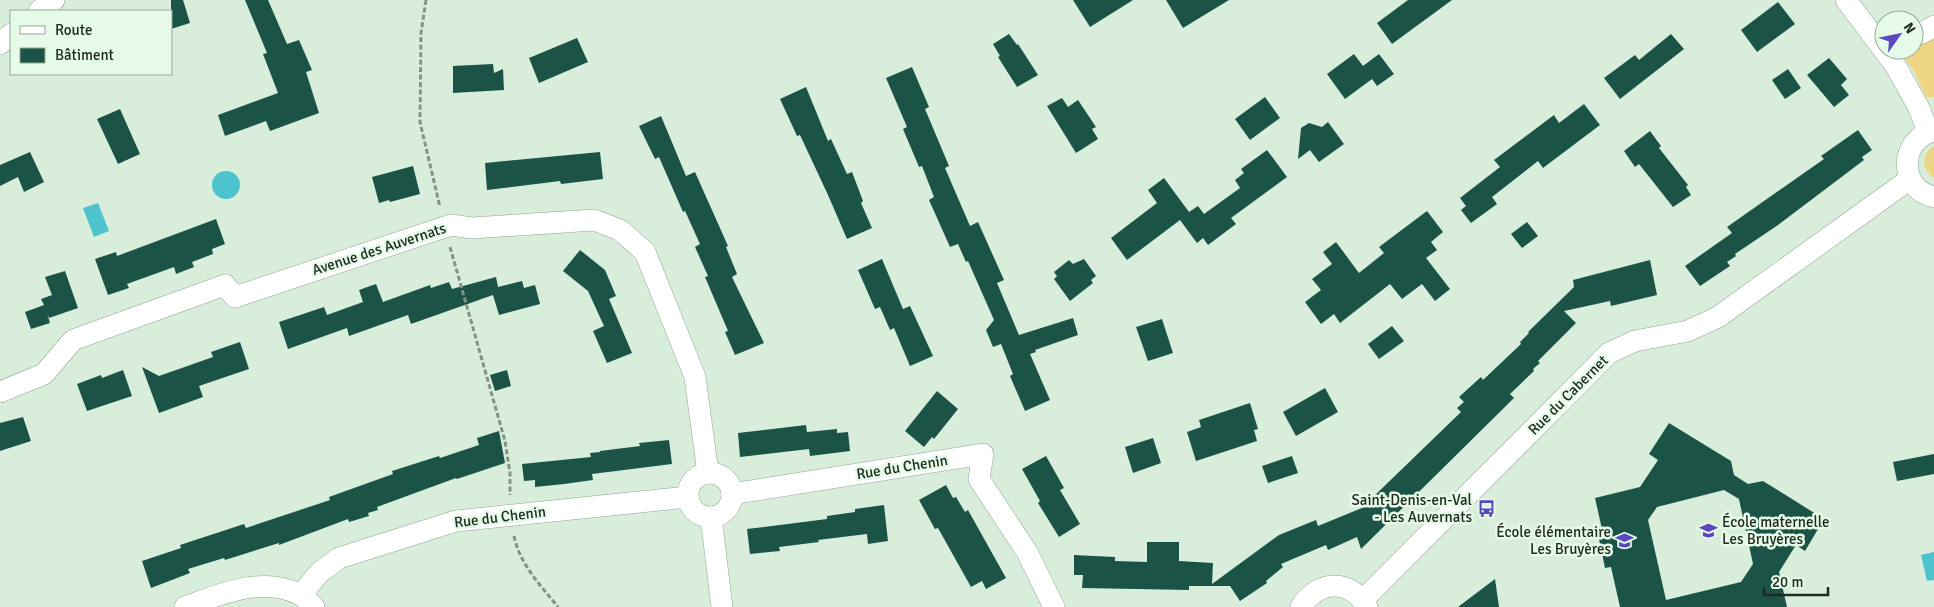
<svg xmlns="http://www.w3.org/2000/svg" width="1934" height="607" font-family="Signika,sans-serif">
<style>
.green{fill:#edd584}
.water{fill:#4dc3cd}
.building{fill:#1b5447;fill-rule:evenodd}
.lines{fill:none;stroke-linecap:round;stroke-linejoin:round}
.minor-casing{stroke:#90a492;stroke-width:22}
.path{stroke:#839385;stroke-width:3;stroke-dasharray:5 2.5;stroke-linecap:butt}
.minor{stroke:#fff;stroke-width:21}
.labels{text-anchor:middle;stroke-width:5;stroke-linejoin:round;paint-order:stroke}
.street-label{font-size:15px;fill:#212a22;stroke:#e5fbe7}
.poi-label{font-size:15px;fill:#212a22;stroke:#e5fbe7;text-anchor:end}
</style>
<rect width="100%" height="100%" fill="#d8eeda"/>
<g class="green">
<path d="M1934,33V97H1926L1914,71L1898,50H1914V41Z"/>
<path d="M1934,146V178C1921,169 1921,154 1934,146Z"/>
</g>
<g class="water">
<circle cx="226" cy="185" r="14"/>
<path d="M98,203L109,231L94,237L83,208Z"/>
<path d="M1934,552V580L1927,581L1921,555Z"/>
</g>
<g class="building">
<path d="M171,0H183L190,23L171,29Z"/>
<path d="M245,0H268L287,44L299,40L312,70L306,72L319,113L270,131L266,121L225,136L218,115L278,93L263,54L267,53Z"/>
<path d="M1073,0H1133L1090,27Z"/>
<path d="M1166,0H1229L1183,28Z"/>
<path d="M1408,0H1452L1392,44L1377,23Z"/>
<path d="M1778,2L1795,24L1757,52L1741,30Z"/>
<path d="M1009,34L1017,45L1018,44L1038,75L1017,87L998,57L1000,56L993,44Z"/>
<path d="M1671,34L1684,49L1620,99L1604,78L1635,55L1639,60Z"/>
<path d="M577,38L588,62L539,83L529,58Z"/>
<path d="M1354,54L1363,66L1379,54L1394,74L1377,86L1372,79L1345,99L1327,74Z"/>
<path d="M1829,58L1847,79L1841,85L1849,95L1834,107L1807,75Z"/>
<path d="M493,64L494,73L503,69L504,90L453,93V66Z"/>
<path d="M912,67L929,107L925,109L949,166L945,168L970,226L978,222L1004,280L997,283L1019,335L1073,318L1078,335L1035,350L1036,352L1030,354L1050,400L1025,411L1010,376L1013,374L1001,344L993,347L986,330L994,320L968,261L966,262L958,244L950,247L929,200L934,197L922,166L919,167L903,129L907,127L886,78Z"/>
<path d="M1788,69L1801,88L1785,99L1772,80Z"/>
<path d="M806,87L828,141L831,139L847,174L852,172L863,201L861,203L872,228L847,239L828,195L800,135L797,136L780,99Z"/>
<path d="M1265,97L1280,118L1250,140L1235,119Z"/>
<path d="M1062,98L1068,107L1078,100L1096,127L1092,129L1098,139L1076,153L1047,106Z"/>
<path d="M1584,104L1600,125L1543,168L1538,161L1492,197L1497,204L1471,223L1461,210L1466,206L1460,198L1500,167L1494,160L1554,115L1559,123Z"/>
<path d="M120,109L140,154L118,164L97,119Z"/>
<path d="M661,116L686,176L695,172L728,246L726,247L737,274L732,277L764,343L735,355L725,332L728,331L705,277L708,276L695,247L700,244L685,211L683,212L659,157L655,159L639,126Z"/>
<path d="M1328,122L1344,144L1319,162L1310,150L1298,159L1301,128L1309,123L1322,127Z"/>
<path d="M1858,130L1872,150L1862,157L1864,160L1778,225L1735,254L1736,256L1727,262L1730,266L1700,286L1685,266L1732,233L1727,227L1824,159L1821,156Z"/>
<path d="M1650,131L1661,146L1659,148L1688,185L1686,187L1691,195L1673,207L1639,164L1635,167L1624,151Z"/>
<path d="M1267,150L1287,177L1231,218L1236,224L1208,245L1203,238L1197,243L1180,220L1127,260L1111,238L1157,203L1148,190L1164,178L1189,212L1198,206L1204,214L1240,188L1235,180L1244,173L1241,169Z"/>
<path d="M30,152L44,182L24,192L18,177L0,186V165Z"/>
<path d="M600,152L603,179L561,184L560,181L487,190L485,163Z"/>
<path d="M413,166L420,194L390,202L389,200L379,203L372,177Z"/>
<path d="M1427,211L1443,232L1431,242L1437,250L1426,258L1450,289L1435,301L1422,284L1402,299L1390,284L1340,323L1334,314L1321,324L1305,302L1321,290L1312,279L1332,264L1323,252L1336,242L1359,273L1384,253L1379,247Z"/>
<path d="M216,219L225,244L212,249L213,254L192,262L194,267L176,274L174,267L127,284L129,288L108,295L95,259L116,252L117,256Z"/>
<path d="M1527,222L1538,236L1522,248L1511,234Z"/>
<path d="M580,250L605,270L616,296L609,299L632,353L607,363L593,331L604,326L588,291L563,271Z"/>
<path d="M882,259L903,309L910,306L933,356L910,366L894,328L890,330L880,307L875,309L858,270Z"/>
<path d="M1084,259L1096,276L1091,280L1093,283L1070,301L1054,279L1057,276L1054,272L1069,260L1073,264Z"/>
<path d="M1650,260L1657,295L1611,306L1610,301L1564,311L1576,323L1538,361L1540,363L1533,369L1534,371L1510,394L1514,398L1361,549L1357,537L1328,550L1326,545L1281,564L1283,567L1266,581L1267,583L1240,601L1230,586H1189V590L1082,588L1083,575H1074V555L1115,557V561L1147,562V542H1179V561L1213,563L1212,584L1279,535L1316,520L1318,526L1374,503L1371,499L1461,412L1457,408L1464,402L1459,397L1481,377L1483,380L1521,344L1520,342L1529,333L1528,332L1574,287L1573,280Z"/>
<path d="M65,271L78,308L49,318L47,313L50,323L31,329L25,312L44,305L41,299L52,295L45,277Z"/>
<path d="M496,277L498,287L522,281L524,288L535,285L540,304L499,315L493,295L411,324L408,315L349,336L347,328L288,349L279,322L324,307L327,315L363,302L359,290L376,284L383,302L430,285L431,288L449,282L452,289Z"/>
<path d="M1162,319L1173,353L1148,361L1136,327Z"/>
<path d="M1392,326L1404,341L1379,359L1368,344Z"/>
<path d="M240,342L249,369L199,386L203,397L159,413L142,367L159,376L213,357L211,352Z"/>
<path d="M123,370L132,396L87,411L77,384L101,375L102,378Z"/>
<path d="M507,370L511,386L495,391L490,375Z"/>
<path d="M1325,388L1338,412L1296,436L1283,412Z"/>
<path d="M937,391L958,409L934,439L932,437L924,447L905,431Z"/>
<path d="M1250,403L1258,429L1254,430L1257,441L1196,461L1187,432L1201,427L1199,420Z"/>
<path d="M23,417L31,441L0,451V423Z"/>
<path d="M1669,423L1731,461L1734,475L1748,484L1763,481L1824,519L1805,551L1796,545L1779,572L1787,607H1620L1611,567L1605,568L1599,539L1604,538L1595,498L1640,487L1658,460L1649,454ZM1724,490L1739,499L1753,564L1741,582L1666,600L1648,520L1657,507Z"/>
<path d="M806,425L807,432L837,429V433L848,432L850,451L810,456L809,449L740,457L738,433Z"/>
<path d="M499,431L505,463L457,479L456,478L377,507L378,510L368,513L369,516L349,522L348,519L279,545V543L225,560L224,558L188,569L190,573L151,588L142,561L181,548L180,545L244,524L246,528L330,500L329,497L393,474L392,471L439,456L440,458L479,445L477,438Z"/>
<path d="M1153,438L1161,463L1133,473L1125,447Z"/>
<path d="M669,440L672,464L592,474L593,480L564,484L535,487V480L524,481L522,464L591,457L590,453L600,452V451L640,446L639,443Z"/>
<path d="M1934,454V474L1897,481L1893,462Z"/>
<path d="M1046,456L1064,488L1060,490L1080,524L1059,537L1038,503L1040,501L1022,469Z"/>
<path d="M1292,456L1298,473L1268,483L1262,466Z"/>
<path d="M946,485L953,498L956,497L965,512L968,510L1006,578L986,589L982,581L971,587L938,528L935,529L919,500Z"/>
<path d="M884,505L888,541L868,544L867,534L818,540L819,542L779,547L780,551L750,554L747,529L827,519V516L855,512V509Z"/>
<path d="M1495,579L1499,607H1458Z"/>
</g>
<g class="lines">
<defs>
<g id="minor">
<path d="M1846,0L1895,65L1919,108L1928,132"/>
<path d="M39,11L54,0"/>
<path d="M1914,34L1922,33L1934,26"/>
<path d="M0,44L11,34"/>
<path d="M1934,131C1899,139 1898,189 1934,197"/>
<path d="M0,392L44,374L73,340L225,285L235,297L451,225L472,228L594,220L620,230L645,252L695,377L708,473"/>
<circle cx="710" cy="495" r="22"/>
<path d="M732,494L983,454L979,479L1027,552L1054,607"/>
<path d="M711,517L722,607"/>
<path d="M301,595L319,573L339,558L456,521L688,497"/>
<path d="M1363,600L1609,353L1635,341L1688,331L1718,317L1910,179"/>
<path d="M185,607C221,594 262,576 299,594C305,597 310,603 314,607"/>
<path d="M1301,607C1318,580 1350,578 1367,607"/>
</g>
</defs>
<use href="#minor" class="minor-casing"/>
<g class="path">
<path d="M426,0L421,33L420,122L440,207"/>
<path d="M450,247L505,441L510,473V495"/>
<path d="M514,536C519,563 541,586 558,607"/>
</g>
<use href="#minor" class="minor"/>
</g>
<defs>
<symbol id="bus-bare" viewBox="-9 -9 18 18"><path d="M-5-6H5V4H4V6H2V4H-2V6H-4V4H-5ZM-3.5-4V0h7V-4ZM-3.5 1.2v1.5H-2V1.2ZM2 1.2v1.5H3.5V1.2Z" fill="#5b48c1" stroke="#e5fbe7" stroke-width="2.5" paint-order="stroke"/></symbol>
<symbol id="school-bare" viewBox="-9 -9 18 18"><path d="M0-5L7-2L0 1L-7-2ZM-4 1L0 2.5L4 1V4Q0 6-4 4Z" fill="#5b48c1" stroke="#e5fbe7" stroke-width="2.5" paint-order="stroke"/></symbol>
</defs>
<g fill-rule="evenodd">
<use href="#bus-bare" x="1474" y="496" width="25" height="25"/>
<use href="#school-bare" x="1696" y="518" width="25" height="25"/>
<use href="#school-bare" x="1612" y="528" width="25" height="25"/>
</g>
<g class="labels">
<g class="street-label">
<text transform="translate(379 249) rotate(-18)" y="5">Avenue des Auvernats</text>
<text transform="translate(1568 395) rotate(-45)" y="5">Rue du Cabernet</text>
<text transform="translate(902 467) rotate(-9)" y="5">Rue du Chenin</text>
<text transform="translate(500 517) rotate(-7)" y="5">Rue du Chenin</text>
</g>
<g class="poi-label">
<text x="1472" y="505">Saint-Denis-en-Val<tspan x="1472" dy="17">- Les Auvernats</tspan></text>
<text x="1722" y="527" text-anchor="start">École maternelle<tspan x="1722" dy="17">Les Bruyères</tspan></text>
<text x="1611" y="537">École élémentaire<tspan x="1611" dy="17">Les Bruyères</tspan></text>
</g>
</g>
<rect x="10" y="10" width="162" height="65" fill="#e5fbe7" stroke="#97a798"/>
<rect x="20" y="26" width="25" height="8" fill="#ffffff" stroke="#97a798"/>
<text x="55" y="35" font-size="15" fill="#212a22">Route</text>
<rect x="20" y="48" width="25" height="15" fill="#1b5447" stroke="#97a798"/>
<text x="55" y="60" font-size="15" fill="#212a22">Bâtiment</text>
<g transform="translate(1899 35) rotate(57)"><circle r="24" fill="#e5fbe7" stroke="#97a798"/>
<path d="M0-4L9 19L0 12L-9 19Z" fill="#5b48c1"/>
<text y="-8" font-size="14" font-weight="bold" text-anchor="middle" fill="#212a22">N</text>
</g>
<path d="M1764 587v8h64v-8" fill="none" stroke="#212a22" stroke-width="2.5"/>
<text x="1772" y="587" font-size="15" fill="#212a22" stroke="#e5fbe7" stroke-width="4" paint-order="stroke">20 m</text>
</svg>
